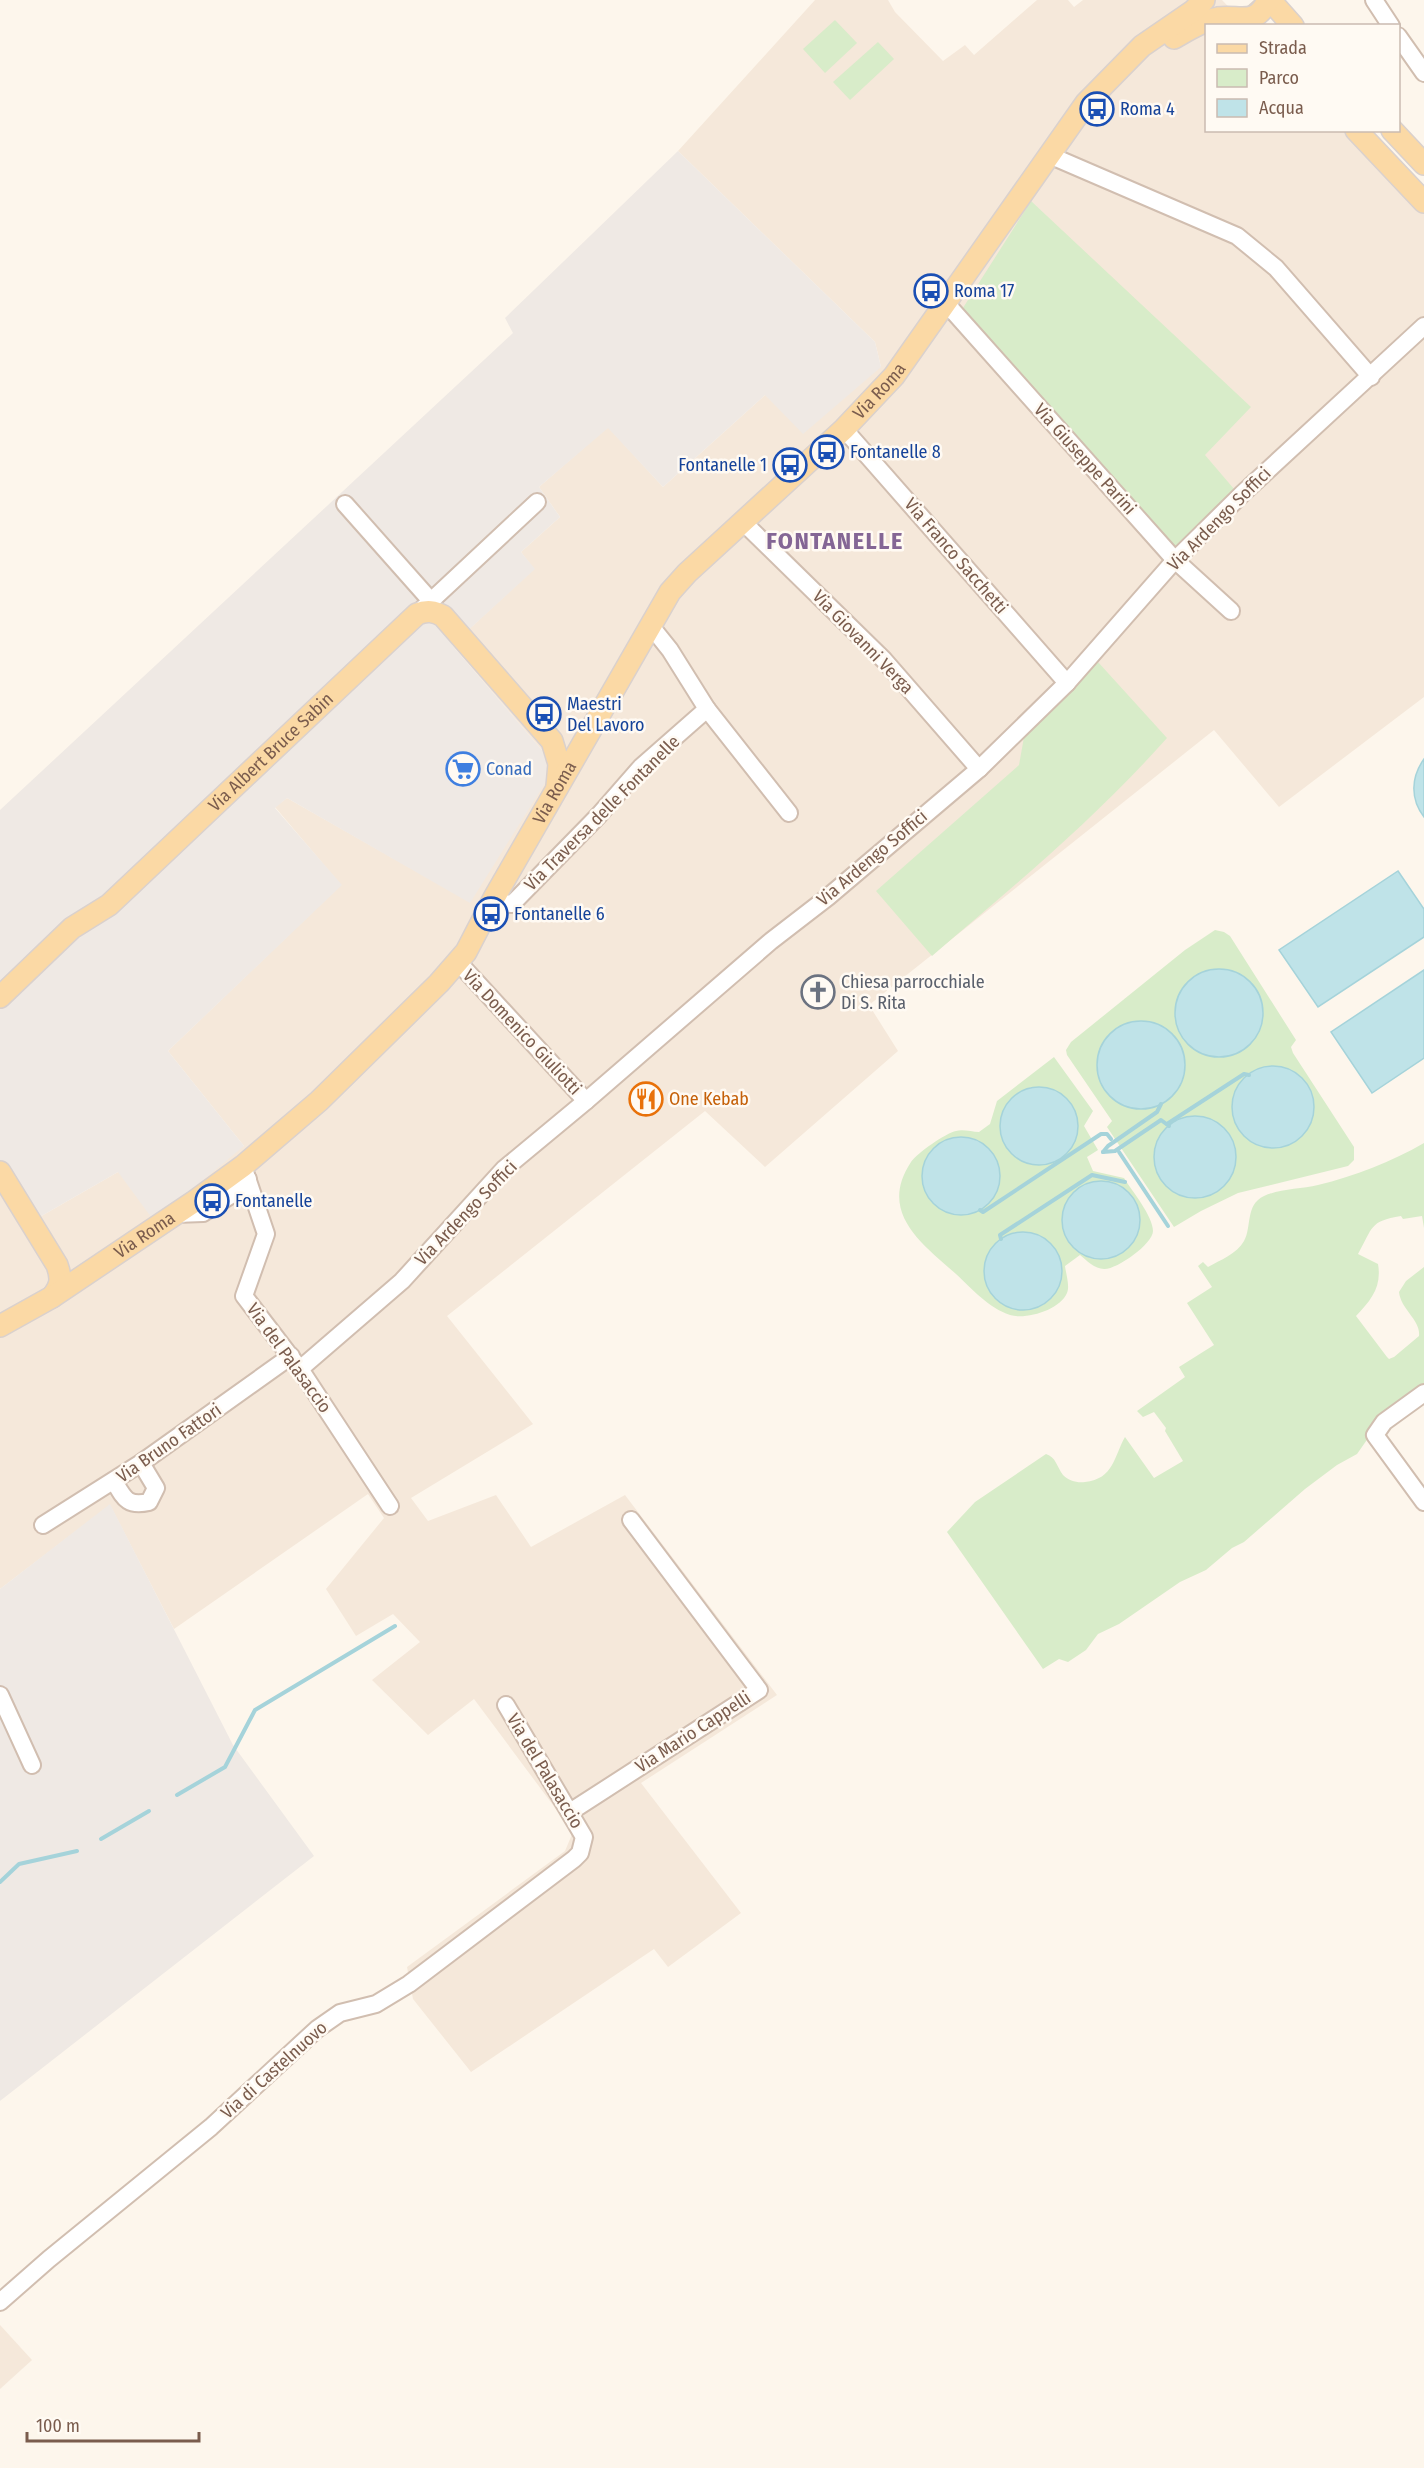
<svg xmlns="http://www.w3.org/2000/svg" width="1424" height="2468" font-family="'Fira Sans Condensed',sans-serif">
<style>
.residential{fill:#f5e8da}
.industrial{fill:#efe9e4}
.green{fill:#d8ecc9;fill-rule:evenodd}
.water{fill:#bfe3e8;stroke:#a5d3da;stroke-width:1.5}
.lines{fill:none;stroke-linecap:round;stroke-linejoin:round}
.stream{stroke:#a5d3da;stroke-width:4}
.major-tunnel{stroke:#dcd0c4;stroke-width:21;stroke-dasharray:21 10;stroke-linecap:butt}
.minor-casing{stroke:#d1beb0;stroke-width:20}
.major-casing{stroke:#dad1cd;stroke-width:24}
.minor{stroke:#fff;stroke-width:16}
.major{stroke:#fbd9a5;stroke-width:21}
.labels{text-anchor:middle;stroke-width:5;stroke-linejoin:round;paint-order:stroke}
.transit-label{font-size:18px;fill:#164399;stroke:#fffaf3;text-anchor:start}
.street-label{font-size:18px;fill:#7a5c4d;stroke:#fffaf3}
.shop-label{font-size:18px;fill:#366cbe;stroke:#fffaf3;text-anchor:start}
.worship-label{font-size:18px;fill:#5b616d;stroke:#fffaf3;text-anchor:start}
.food-label{font-size:18px;fill:#c56008;stroke:#fffaf3;text-anchor:start}
.district-label{font-size:24px;font-weight:bold;letter-spacing:1.5px;fill:#846695;stroke:#fffaf3}
</style>
<rect width="100%" height="100%" fill="#fdf6ec"/>
<g class="residential">
<path d="M815,0H888L895,12L943,61L965,45L974,55L1037,0H1068L1074,7L1083,0H1222L1246,25L1206,26V130L1346,131L1424,212V697L1279,807L1214,730L869,1005L898,1051L765,1167L705,1111L447,1316L533,1424L411,1498L428,1521L496,1495L531,1547L625,1495L777,1695L641,1783L741,1913L668,1967L654,1949L471,2072L413,1999L407,1967L565,1851L573,1832L474,1699L428,1735L372,1680L420,1642L393,1614L356,1636L326,1589L384,1518L368,1494L174,1629L110,1505L0,1589V1190L24,1226L118,1172L244,1146L168,1051L341,885L275,807L287,798L470,902L546,755L452,645L534,569L521,552L560,517L539,487L608,427L663,487L765,395L881,367L875,342L678,151Z"/>
<path d="M0,2325L32,2360L0,2389Z"/>
</g>
<g class="industrial">
<path d="M678,151L875,342L881,367L803,434L765,395L663,487L608,428L539,487L560,517L521,552L535,569L452,645L546,755L547,780L470,903L287,798L275,808L342,885L168,1051L244,1146L154,1221L118,1172L24,1226L0,1190V810L513,333L505,318Z"/>
<path d="M110,1504L233,1745L314,1856L0,2101V1589Z"/>
</g>
<g class="green">
<path d="M835,20L857,43L825,73L803,49Z"/>
<path d="M878,42L894,59L850,100L833,82Z"/>
<path d="M1031,201L1251,407L1205,455L1234,489L1175,551L961,311Z"/>
<path d="M1098,662L1167,738C1096,818 1013,887 932,956L876,891L1019,765L1024,737Z"/>
<path d="M1215,930L1224,932L1230,936L1296,1040L1291,1047L1293,1053L1354,1147V1160L1348,1166L1238,1193L1201,1211L1174,1227L1107,1127L1112,1121L1067,1055L1066,1050L1071,1042L1185,950Z"/>
<path d="M1054,1057L1093,1111L1084,1126L1098,1150L1087,1157L1093,1171L1124,1178C1132,1191 1153,1216 1153,1231C1153,1244 1116,1270 1104,1269C1095,1269 1086,1260 1080,1255L1065,1266C1066,1274 1070,1286 1067,1293C1060,1310 1026,1320 1010,1315C989,1308 972,1289 956,1274C921,1243 878,1212 911,1162C917,1153 946,1133 956,1131C963,1129 972,1132 979,1132L990,1124L997,1101ZM1032,1087H1045L1078,1122L1077,1135L1072,1146L1000,1123C1004,1104 1013,1094 1032,1087ZM967,1137L979,1141L923,1186C920,1155 935,1138 967,1137ZM1082,1186L1134,1241C1121,1256 1109,1260 1089,1258L1072,1194ZM1016,1232C1052,1232 1078,1267 1051,1298C1048,1302 1041,1307 1036,1307C1030,1308 1023,1305 1017,1305C1005,1303 997,1303 990,1291C984,1282 988,1251 996,1243C1001,1237 1009,1235 1016,1232Z"/>
<path d="M1424,1143V1228L1422,1216L1403,1219L1401,1216C1369,1221 1373,1228 1358,1254L1378,1264C1382,1287 1371,1300 1356,1316L1387,1357L1389,1359L1394,1357L1419,1336C1421,1320 1401,1310 1399,1292L1406,1281L1424,1267V1386L1371,1434L1357,1454L1337,1465L1305,1489L1244,1542L1232,1548L1206,1570L1180,1582L1119,1624L1098,1634L1086,1650L1068,1662L1059,1659L1043,1669L947,1532L975,1502L1046,1454C1056,1457 1057,1467 1063,1475C1069,1481 1077,1483 1085,1482C1114,1479 1114,1456 1125,1437L1154,1478L1183,1461L1165,1431L1166,1428L1154,1412L1143,1417L1137,1411L1185,1377L1179,1367L1214,1345L1187,1303L1212,1287L1198,1266L1203,1262L1208,1267C1220,1260 1237,1254 1244,1241C1252,1227 1245,1205 1264,1196C1279,1189 1301,1189 1318,1185C1355,1176 1391,1162 1424,1143Z"/>
</g>
<g class="water">
<path d="M1424,759V817C1410,799 1411,777 1424,759Z"/>
<path d="M1398,871L1424,909V937L1318,1007L1279,950Z"/>
<circle cx="1219" cy="1013" r="44"/>
<path d="M1424,970V1058L1372,1093L1331,1032Z"/>
<circle cx="1141" cy="1065" r="44"/>
<circle cx="1273" cy="1107" r="41"/>
<circle cx="1039" cy="1126" r="39"/>
<circle cx="1195" cy="1157" r="41"/>
<circle cx="961" cy="1176" r="39"/>
<circle cx="1101" cy="1220" r="39"/>
<circle cx="1023" cy="1271" r="39"/>
</g>
<g class="lines">
<g class="stream">
<path d="M1167,1124L1244,1074L1249,1075"/>
<path d="M1103,1152L1115,1151L1161,1120L1169,1126"/>
<path d="M1103,1152L1108,1146L1157,1112L1161,1104"/>
<path d="M1119,1152L1168,1226"/>
<path d="M980,1210L983,1212L1101,1134H1107L1111,1139"/>
<path d="M1001,1239L1000,1235L1092,1175L1125,1182"/>
<path d="M177,1795L225,1767L255,1710L395,1626"/>
<path d="M101,1839L149,1811"/>
<path d="M0,1882L19,1864L77,1851"/>
</g>
<path class="major-tunnel" d="M1254,0L1271,19"/>
<defs>
<g id="minor">
<path d="M1374,0L1391,26"/>
<path d="M1398,36L1424,73"/>
<path d="M1049,155L1237,236L1276,268L1371,377"/>
<path d="M945,302L1175,560L1231,611"/>
<path d="M844,429L1067,683"/>
<path d="M345,504L431,601"/>
<path d="M742,521L884,660L979,769"/>
<path d="M417,614L537,502"/>
<path d="M707,709L789,813"/>
<path d="M494,898L502,903L512,904L599,815L641,767L707,709L670,650L650,625"/>
<path d="M458,962L586,1101"/>
<path d="M243,1166L266,1234L244,1296L300,1369L390,1506"/>
<path d="M176,1214L203,1213L234,1193L248,1179"/>
<path d="M300,1369L402,1281L504,1169L586,1101L771,941L828,897L979,769L1067,683L1175,560L1242,494L1424,326"/>
<path d="M1424,1393L1384,1422L1375,1435L1424,1502"/>
<path d="M114,1481C124,1498 127,1507 149,1502L156,1488L141,1463"/>
<path d="M43,1525L141,1463L291,1356"/>
<path d="M0,1695L32,1765"/>
<path d="M570,1812L759,1690L631,1520"/>
<path d="M0,2302L49,2259L211,2127L317,2029L340,2013L376,2004L409,1984L574,1859L580,1853L584,1837L506,1705"/>
</g>
<g id="major">
<path d="M1270,0L1293,26"/>
<path d="M1174,38C1188,30 1202,21 1218,18C1240,15 1256,27 1268,0"/>
<path d="M1356,130L1424,202"/>
<path d="M1392,130L1424,164"/>
<path id="s1" d="M0,997L72,928L109,905L417,614C427,610 434,611 443,616L552,741L559,764L557,786"/>
<path d="M0,1172L57,1265C62,1279 61,1286 52,1297"/>
<path id="s2" d="M0,1326L52,1297L195,1201L243,1166L319,1101L439,983L466,952L494,898L670,592L687,573L844,429L894,376L1086,103L1142,46L1193,11L1204,0"/>
</g>
</defs>
<use href="#minor" class="minor-casing"/>
<use href="#major" class="major-casing"/>
<use href="#minor" class="minor"/>
<use href="#major" class="major"/>
</g>
<defs>
<symbol id="bus-ring" viewBox="-11 -11 22 22"><circle r="9.5" fill="#fffaf3" stroke="#1a4fb4" stroke-width="1.5"/><path d="M-5-6H5V4H4V6H2V4H-2V6H-4V4H-5ZM-3.5-4V0h7V-4ZM-3.5 1.2v1.5H-2V1.2ZM2 1.2v1.5H3.5V1.2Z" fill="#1a4fb4"/></symbol>
<symbol id="supermarket-ring" viewBox="-11 -11 22 22"><circle r="9.5" fill="#fffaf3" stroke="#3f7fe0" stroke-width="1.5"/><path d="M-6-5.5h2.5l.6 2H6L4.5 2H-2.5L-4.4-4H-6ZM-1.5 3.2a1.3 1.3 0 1 0 .1 0ZM3 3.2a1.3 1.3 0 1 0 .1 0Z" fill="#3f7fe0"/></symbol>
<symbol id="church-ring" viewBox="-11 -11 22 22"><circle r="9.5" fill="#fffaf3" stroke="#6b7280" stroke-width="1.5"/><path d="M-1.2-6h2.4v3.5h3.3v2.4h-3.3V6h-2.4V-.1h-3.3v-2.4h3.3Z" fill="#6b7280"/></symbol>
<symbol id="restaurant-ring" viewBox="-11 -11 22 22"><circle r="9.5" fill="#fffaf3" stroke="#e8710a" stroke-width="1.5"/><path d="M-5-6h1v4h1v-4h1v4h1v-4h1v5L-1.5 .5V6h-2V.5L-5-1ZM5-6V6H3V1.5H1.5Q1.5-4 5-6Z" fill="#e8710a"/></symbol>
</defs>
<g fill-rule="evenodd">
<use href="#bus-ring" x="1078" y="90" width="38" height="38"/>
<use href="#bus-ring" x="912" y="272" width="38" height="38"/>
<use href="#bus-ring" x="808" y="433" width="38" height="38"/>
<use href="#bus-ring" x="771" y="446" width="38" height="38"/>
<use href="#bus-ring" x="525" y="695" width="38" height="38"/>
<use href="#supermarket-ring" x="444" y="750" width="38" height="38"/>
<use href="#bus-ring" x="472" y="895" width="38" height="38"/>
<use href="#church-ring" x="799" y="973" width="38" height="38"/>
<use href="#restaurant-ring" x="627" y="1080" width="38" height="38"/>
<use href="#bus-ring" x="193" y="1182" width="38" height="38"/>
</g>
<g class="labels">
<g class="transit-label">
<text x="1120" y="115">Roma 4</text>
<text x="954" y="297">Roma 17</text>
<text x="850" y="458">Fontanelle 8</text>
<text x="767" y="471" text-anchor="end">Fontanelle 1</text>
<text x="567" y="710">Maestri<tspan x="567" dy="21">Del Lavoro</tspan></text>
<text x="514" y="920">Fontanelle 6</text>
<text x="235" y="1207">Fontanelle</text>
</g>
<g class="street-label">
<text dy="6" stroke="none"><textPath href="#s2" startOffset="1305">Via Roma</textPath></text>
<text transform="translate(1085 459) rotate(48)" y="6">Via Giuseppe Parini</text>
<text transform="translate(1219 519) rotate(-45)" y="6">Via Ardengo Soffici</text>
<text transform="translate(956 556) rotate(49)" y="6">Via Franco Sacchetti</text>
<text transform="translate(863 642) rotate(46)" y="6">Via Giovanni Verga</text>
<text dy="6" stroke="none"><textPath href="#s1" startOffset="366">Via Albert Bruce Sabin</textPath></text>
<text dy="6" stroke="none"><textPath href="#s2" startOffset="783">Via Roma</textPath></text>
<text transform="translate(602 813) rotate(-45)" y="6">Via Traversa delle Fontanelle</text>
<text transform="translate(872 858) rotate(-40)" y="6">Via Ardengo Soffici</text>
<text transform="translate(522 1032) rotate(47)" y="6">Via Domenico Giuliotti</text>
<text transform="translate(466 1213) rotate(-46)" y="6">Via Ardengo Soffici</text>
<text dy="6" stroke="none"><textPath href="#s2" startOffset="171">Via Roma</textPath></text>
<text transform="translate(289 1358) rotate(54)" y="6">Via del Palasaccio</text>
<text transform="translate(169 1443) rotate(-35)" y="6">Via Bruno Fattori</text>
<text transform="translate(693 1732) rotate(-33)" y="6">Via Mario Cappelli</text>
<text transform="translate(545 1771) rotate(59)" y="6">Via del Palasaccio</text>
<text transform="translate(274 2070) rotate(-42)" y="6">Via di Castelnuovo</text>
</g>
<g class="shop-label">
<text x="486" y="775">Conad</text>
</g>
<g class="worship-label">
<text x="841" y="988">Chiesa parrocchiale<tspan x="841" dy="21">Di S. Rita</tspan></text>
</g>
<g class="food-label">
<text x="669" y="1105">One Kebab</text>
</g>
<g class="district-label">
<text x="835" y="549">FONTANELLE</text>
</g>
</g>
<rect x="1205" y="24" width="195" height="108" fill="#fffaf3" stroke="#cabbb1" stroke-width="1.5"/>
<rect x="1217" y="44" width="30" height="9" fill="#fbd9a5" stroke="#cabbb1" stroke-width="1.5"/>
<text x="1259" y="54" font-size="18" fill="#7a5c4d">Strada</text>
<rect x="1217" y="69" width="30" height="18" fill="#d8ecc9" stroke="#cabbb1" stroke-width="1.5"/>
<text x="1259" y="84" font-size="18" fill="#7a5c4d">Parco</text>
<rect x="1217" y="99" width="30" height="18" fill="#bfe3e8" stroke="#cabbb1" stroke-width="1.5"/>
<text x="1259" y="114" font-size="18" fill="#7a5c4d">Acqua</text>
<path d="M27 2432v9h172v-9" fill="none" stroke="#7a5c4d" stroke-width="3"/>
<text x="36" y="2432" font-size="18" fill="#7a5c4d" stroke="#fffaf3" stroke-width="4.5" paint-order="stroke">100 m</text>
</svg>
